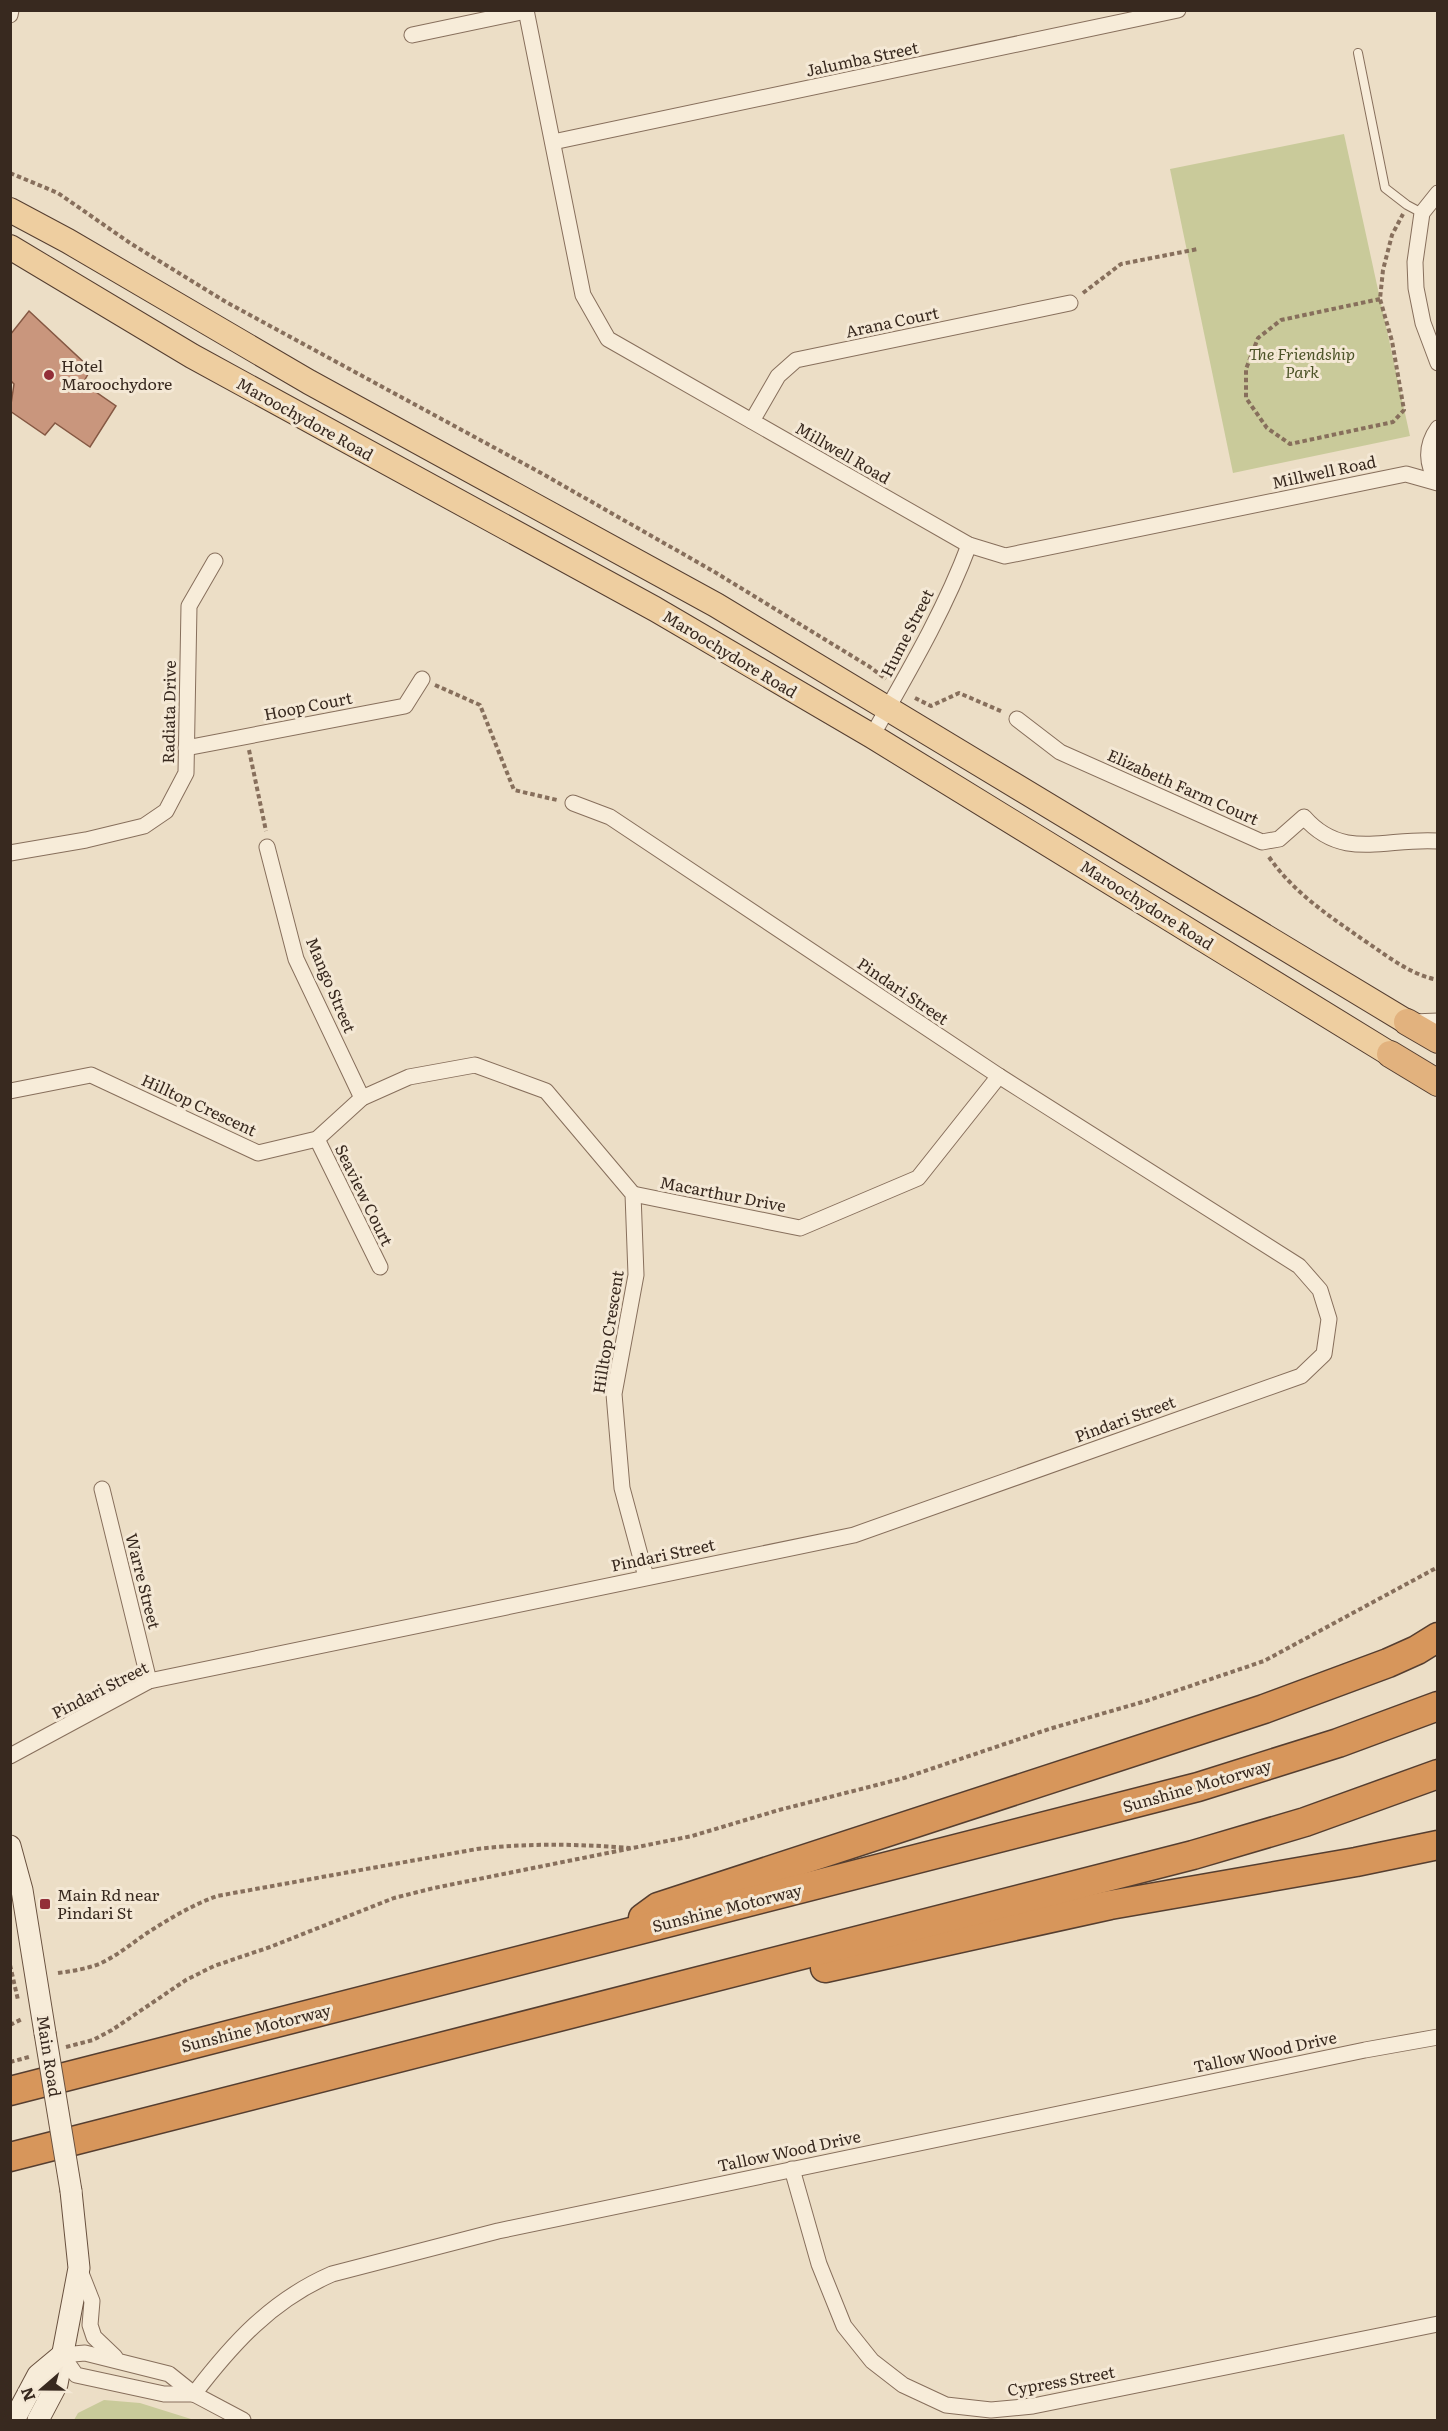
<svg xmlns="http://www.w3.org/2000/svg" width="1448" height="2431" font-family="Literata,serif">
<style>
.green{fill:#c9ca9a}
.building{fill:#c9967d;stroke:#855843;stroke-width:1.5}
.lines{fill:none;stroke-linecap:round;stroke-linejoin:round}
.service-casing{stroke:#876f5c;stroke-width:10}
.minor-casing{stroke:#876f5c;stroke-width:17}
.secondary-casing{stroke:#69513f;stroke-width:23}
.primary-casing{stroke:#553e30;stroke-width:26}
.trunk-casing{stroke:#553e30;stroke-width:28}
.motorway-casing{stroke:#553e30;stroke-width:31}
.path{stroke:#876f5c;stroke-width:4;stroke-dasharray:4.5 3;stroke-linecap:butt}
.service{stroke:#f7ecd9;stroke-width:8}
.minor{stroke:#f7ecd9;stroke-width:15}
.secondary{stroke:#f7ecd9;stroke-width:21}
.primary{stroke:#eecea0;stroke-width:24}
.trunk{stroke:#e2b27e;stroke-width:26}
.motorway{stroke:#d7965b;stroke-width:28}
.secondary-bridge-casing{stroke:#69513f;stroke-width:23;stroke-linecap:butt}
.secondary-bridge{stroke:#f7ecd9;stroke-width:21}
.poi-dot{fill:#932f38;stroke:#f4e8d5;stroke-width:2}
.labels{text-anchor:middle;stroke-width:6;stroke-linejoin:round;paint-order:stroke}
.street-label{font-size:16px;fill:#38291f;stroke:#f4e8d5}
.park-label{font-size:16px;font-style:italic;fill:#4c5327;stroke:#f4e8d5}
.poi-label{font-size:16px;fill:#38291f;stroke:#f4e8d5;text-anchor:start}
</style>
<rect width="100%" height="100%" fill="#ecdec6"/>
<g class="green">
<path d="M1344,134L1410,436L1233,473L1170,169Z"/>
<path d="M104,2400L140,2403L191,2419L192,2420H74L78,2413Z"/>
</g>
<path class="building" d="M29,311L91,369L83,383L116,406L90,447L55,423L45,435L10,411L14,384L10,380V335Z"/>
<g class="lines">
<defs>
<path id="service" d="M1358,53L1385,188L1407,205L1422,213"/>
<g id="minor">
<path d="M526,10L583,295L608,339L969,545L1005,556L1406,474L1438,483"/>
<path d="M10,15L11,10"/>
<path d="M412,35L526,11"/>
<path d="M553,142L1178,10"/>
<path d="M1438,193L1422,213L1415,262L1416,288L1423,323L1438,363"/>
<path d="M752,421L778,376L796,360L1070,303"/>
<path d="M1438,428C1425,446 1426,465 1438,483"/>
<path d="M1017,719L1060,752L1262,842L1279,839L1304,817C1343,862 1387,837 1438,841"/>
<path d="M872,736C907,674 944,612 969,545"/>
<path d="M186,748L405,706L422,679"/>
<path d="M267,847L296,959L362,1098"/>
<path d="M10,853L86,840L144,826L166,811L186,773L189,606L215,561"/>
<path d="M1413,1022L1438,1021"/>
<path d="M10,1091L91,1075L258,1153L317,1139L362,1098L409,1077L475,1065L546,1091L633,1194L636,1275L614,1394L622,1488L646,1577"/>
<path d="M317,1139L380,1267"/>
<path d="M633,1194L800,1228L918,1178L999,1076"/>
<path d="M102,1489L149,1681"/>
<path d="M10,1756L149,1681L854,1535L1301,1376L1324,1354L1329,1319L1320,1290L1299,1266L999,1076L610,817L573,803"/>
<path d="M792,2169L819,2264L844,2326L872,2361L903,2385L946,2405L991,2410L1033,2406L1438,2324"/>
<path d="M79,2268L92,2301L90,2325L94,2337L115,2357"/>
<path d="M62,2355L85,2353L169,2374L194,2394L243,2420"/>
<path d="M62,2355L76,2375L164,2394H194"/>
<path d="M194,2394C233,2343 272,2300 332,2274L498,2231L1365,2050L1438,2037"/>
</g>
<g id="secondary">
<path d="M10,1846L22,1890L45,2033"/>
<path d="M14,2420L38,2375L62,2355"/>
<path d="M38,2420L57,2384L79,2268L71,2191"/>
</g>
<g id="primary">
<path d="M10,210L68,241L309,382L716,605L1407,1022"/>
<path d="M10,247L192,356L655,609L872,736L1390,1054"/>
</g>
<g id="trunk">
<path d="M1407,1022L1438,1040"/>
<path d="M1390,1054L1438,1083"/>
</g>
<g id="motorway">
<path d="M643,1918L658,1907L1264,1709L1388,1663L1417,1650L1438,1637"/>
<path d="M825,1968L1110,1905L1356,1862L1438,1845"/>
<path d="M10,2091L1198,1787L1338,1743L1438,1706"/>
<path d="M10,2157L1193,1855L1305,1822L1438,1774"/>
</g>
</defs>
<use href="#service" class="service-casing"/>
<use href="#minor" class="minor-casing"/>
<use href="#secondary" class="secondary-casing"/>
<use href="#primary" class="primary-casing"/>
<use href="#trunk" class="trunk-casing"/>
<use href="#motorway" class="motorway-casing"/>
<g class="path">
<path d="M10,173L58,193L130,243L226,302L541,473L713,571L870,667L886,679"/>
<path d="M1083,293L1121,264L1198,249"/>
<path d="M1380,299L1281,320L1258,338L1246,369V398L1267,428L1290,444L1393,422L1404,410L1392,341L1380,299L1383,270L1392,235L1403,214"/>
<path d="M435,685L480,705L514,790L557,800"/>
<path d="M915,698L931,706L959,693L1003,712"/>
<path d="M249,750L266,831"/>
<path d="M1269,857C1294,893 1329,916 1365,941C1389,957 1409,974 1438,980"/>
<path d="M10,1965L18,2000"/>
<path d="M58,1973C72,1971 86,1969 99,1964C117,1956 131,1944 147,1933C169,1919 192,1905 217,1896L477,1849C528,1843 578,1844 630,1848"/>
<path d="M10,2025L22,2019"/>
<path d="M66,2047L93,2040L112,2030L186,1980L214,1966L270,1947L394,1898L434,1888L692,1836L779,1810L904,1778L1049,1729L1146,1701L1264,1661L1438,1567"/>
<path d="M10,2062L29,2057"/>
</g>
<use href="#service" class="service"/>
<use href="#minor" class="minor"/>
<use href="#secondary" class="secondary"/>
<use href="#primary" class="primary"/>
<use href="#trunk" class="trunk"/>
<use href="#motorway" class="motorway"/>
<defs>
<path id="secondary-bridge" d="M45,2033L71,2191"/>
</defs>
<use href="#secondary-bridge" class="secondary-bridge-casing"/>
<use href="#secondary-bridge" class="secondary-bridge"/>
</g>
<g class="poi-dot">
<circle cx="49" cy="375" r="6"/>
<rect x="39" y="1898" width="12" height="12" rx="3"/>
</g>
<g class="labels">
<g class="street-label">
<text transform="translate(862 59) rotate(-12)" y="6">Jalumba Street</text>
<text transform="translate(892 322) rotate(-12)" y="6">Arana Court</text>
<text transform="translate(305 419) rotate(29)" y="6">Maroochydore Road</text>
<text transform="translate(843 453) rotate(30)" y="6">Millwell Road</text>
<text transform="translate(1324 472) rotate(-12)" y="6">Millwell Road</text>
<text transform="translate(907 633) rotate(-63)" y="6">Hume Street</text>
<text transform="translate(730 654) rotate(31)" y="6">Maroochydore Road</text>
<text transform="translate(308 706) rotate(-11)" y="6">Hoop Court</text>
<text transform="translate(169 712) rotate(-89)" y="6">Radiata Drive</text>
<text transform="translate(1183 787) rotate(24)" y="6">Elizabeth Farm Court</text>
<text transform="translate(1147 905) rotate(32)" y="6">Maroochydore Road</text>
<text transform="translate(331 985) rotate(67)" y="6">Mango Street</text>
<text transform="translate(903 991) rotate(34)" y="6">Pindari Street</text>
<text transform="translate(199 1105) rotate(25)" y="6">Hilltop Crescent</text>
<text transform="translate(723 1194) rotate(11)" y="6">Macarthur Drive</text>
<text transform="translate(364 1195) rotate(64)" y="6">Seaview Court</text>
<text transform="translate(608 1332) rotate(-81)" y="6">Hilltop Crescent</text>
<text transform="translate(1125 1419) rotate(-20)" y="6">Pindari Street</text>
<text transform="translate(663 1555) rotate(-12)" y="6">Pindari Street</text>
<text transform="translate(143 1581) rotate(76)" y="6">Warre Street</text>
<text transform="translate(100 1690) rotate(-27)" y="6">Pindari Street</text>
<text transform="translate(1197 1786) rotate(-16)" y="6">Sunshine Motorway</text>
<text transform="translate(727 1908) rotate(-14)" y="6">Sunshine Motorway</text>
<text transform="translate(256 2028) rotate(-14)" y="6">Sunshine Motorway</text>
<text transform="translate(1265 2052) rotate(-12)" y="6">Tallow Wood Drive</text>
<text transform="translate(49 2056) rotate(81)" y="6">Main Road</text>
<text transform="translate(789 2151) rotate(-12)" y="6">Tallow Wood Drive</text>
<text transform="translate(1061 2381) rotate(-10)" y="6">Cypress Street</text>
</g>
<g class="park-label">
<text x="1302" y="360">The Friendship<tspan x="1302" dy="18">Park</tspan></text>
</g>
<g class="poi-label">
<text x="61" y="372">Hotel<tspan x="61" dy="18">Maroochydore</tspan></text>
<text x="57" y="1901">Main Rd near<tspan x="57" dy="18">Pindari St</tspan></text>
</g>
</g>
<rect width="1448" height="2431" fill="none" stroke="#38291f" stroke-width="24"/>
<g transform="translate(42 2389) rotate(250)" stroke="#f4e8d5" stroke-width="4.5" paint-order="stroke">
<path d="M0-4.5L10 22L0 15L-10 22Z" fill="#38291f"/>
<text y="-9" font-size="16" font-weight="bold" text-anchor="middle" fill="#38291f">N</text>
</g>
</svg>
